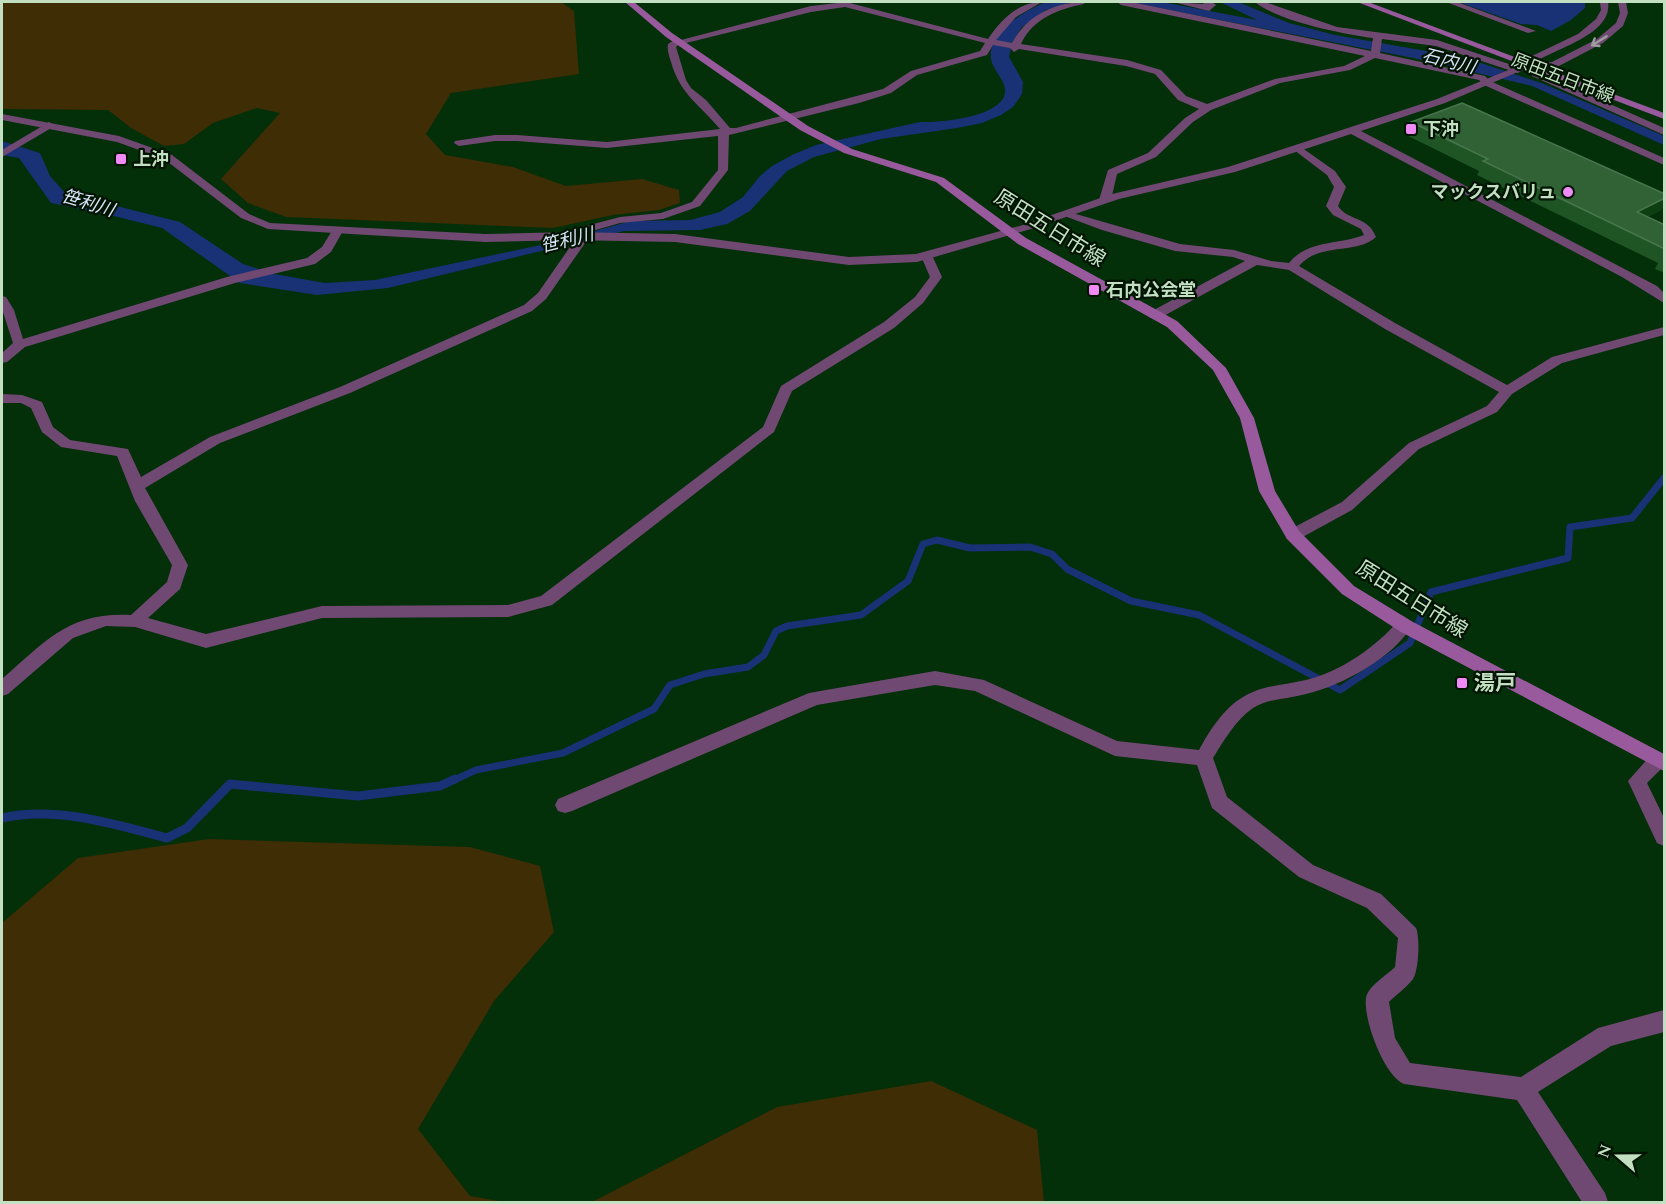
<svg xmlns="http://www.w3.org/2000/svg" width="1666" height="1204" font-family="Spectral,'Noto Sans JP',serif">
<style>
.green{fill:#3e2d05}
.water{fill:#193275}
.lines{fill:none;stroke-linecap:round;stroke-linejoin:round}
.stream-far1{stroke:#193275;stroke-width:7}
.stream{stroke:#193275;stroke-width:9}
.pedestrian{fill:#704972;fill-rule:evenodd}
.minor{fill:#704972;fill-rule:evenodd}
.tertiary{fill:#704972;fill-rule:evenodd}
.secondary{fill:#995a9d;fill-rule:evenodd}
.wall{fill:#1f5425}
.shaded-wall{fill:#0d3f13}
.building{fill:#316236;stroke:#48764c;stroke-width:1.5}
.oneway{stroke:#9d9c9e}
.poi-dot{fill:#f08bf6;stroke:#011402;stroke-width:2}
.labels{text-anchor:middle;stroke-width:4.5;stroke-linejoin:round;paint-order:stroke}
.far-water-label{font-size:18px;font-style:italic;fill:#dae4f9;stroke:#011402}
.far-street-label{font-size:18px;fill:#c2dfc2;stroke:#011402}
.far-poi-label{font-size:18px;font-weight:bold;fill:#c2dfc2;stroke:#011402;text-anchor:start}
.street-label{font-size:21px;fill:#c2dfc2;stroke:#011402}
.poi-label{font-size:21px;font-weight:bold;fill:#c2dfc2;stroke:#011402;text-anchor:start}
</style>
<rect width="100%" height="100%" fill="#032f09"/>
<g class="green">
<path d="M2,2H561L574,11L579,74L451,93L426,134L445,155L513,167L566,186L642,179L679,190L680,203L659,210L613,215L553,228L286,217L248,203L221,179L280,113L257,108L213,123L184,144L164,146L131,128L108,110L2,109Z"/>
<path d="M209,839L470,847L540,866L554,932L494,1001L418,1129L470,1196L505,1202H2V923L78,858Z"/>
<path d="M931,1081L1037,1130L1044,1202H592L777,1107Z"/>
</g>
<g class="water">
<path d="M1046,2H1073L1046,10L1021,28L1012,43L1009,57L1023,82L1022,94L1013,107L1001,115L982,123L957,128L881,139L814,157L787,171L750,211L727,224L700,230L624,231L388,288L317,295L240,283L162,228L106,214L51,203L19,158L2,155V141L40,153L50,176L65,193L180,222L243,264L274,274L325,283L375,280L555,242L631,221L690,220L720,212L743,197L760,176L772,166L792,155L816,145L920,122C939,123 1008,117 1005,89C1004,79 993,70 991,59C987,32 1026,10 1046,2Z"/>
<path d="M1129,2H1162L1257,20L1220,2H1238L1289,23L1335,35L1466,58L1544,84L1664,136V145L1532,86L1418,59Z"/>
<path d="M1458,2H1585V8L1571,20L1551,31L1537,25L1521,24Z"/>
</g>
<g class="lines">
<path class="stream-far1" d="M452,781L476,770L563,753L654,709L670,685L704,674L748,667L764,655L776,631L787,626L861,615L908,581L923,544L937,540L970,548L1030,547L1052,554L1067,569L1131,601L1199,615L1340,690L1410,643L1431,592L1568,558L1570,527L1632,518L1664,478"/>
<path class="stream" d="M2,818C57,806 114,824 167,838L187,828L230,784L358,796L440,786L455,779"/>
<path class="pedestrian" d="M1532,72H1538L1664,128V135L1532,76Z"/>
<g class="minor">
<path d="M846,2L988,39C1001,20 1018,2 1042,2L1016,17L996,40L1012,43C1027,15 1055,2 1085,2L1084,4C1059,9 1033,18 1021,44L1127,60L1161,70L1186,96L1207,104L1275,79L1344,66L1365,56L1121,5L1117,2H1131L1371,51L1373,38C1343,34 1278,21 1255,2H1265L1337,27L1437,40L1521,68L1523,70L1518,73L1436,46L1382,39L1380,53L1485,76L1490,81L1664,158V165L1484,85L1479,80L1375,58L1350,70L1280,83L1211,110L1193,122L1156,157L1117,174L1111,200L1105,203L1099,200L1108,170L1148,153L1185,118L1199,109L1178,100L1155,74L1126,66L1019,49L1014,52L1010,48L993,45L987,55L917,75L891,93L859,103L729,135L728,170L700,206L663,219L620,223L585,233L590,236L546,299L532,311L350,393L220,443L145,488L188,565L180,589L148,618L206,634L322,606L508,605L541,596L763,427L781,386L884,322L915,297L930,277L921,256L927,252L931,253L942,277L923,303L894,328L792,391L774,432L552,605L508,617L322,618L206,648L135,627L106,626L73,638L8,694L2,696V679C46,641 68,612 131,615L167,582L172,565L135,501L117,456L61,447L42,432L31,408L21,403H2V394L22,395L42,402L53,427L70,440L128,449L141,477L210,437L340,387L524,305L538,293L579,234L567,235V231L620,217L661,213L692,202L718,170V136L607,148L517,141H495L459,146L454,143L455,141L495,135H517L607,142L720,129C699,104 680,94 671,62C669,56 667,50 668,44L677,38L681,40L811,6ZM845,7L985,43L980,51L911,71L883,89L736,128H730L706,100L691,88L686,80L676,47L678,45L811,12Z"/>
<path d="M1173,2L1204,4L1202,2H1212L1216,5L1209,11Z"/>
<path d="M1446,2H1457L1536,31L1528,33Z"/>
<path d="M49,122L54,125L53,127L2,157V150Z"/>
<path d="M1298,145L1335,171L1346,187L1338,206C1349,222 1367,215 1376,237C1357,255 1319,242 1299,266L1395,323L1507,385L1552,357L1664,327V335L1562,363L1512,394L1497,412L1419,449L1352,510L1299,539H1287L1285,535L1287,531L1342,502L1409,443L1487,406L1499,392L1385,329L1289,270L1257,265L1160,318H1150L1149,315L1150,312L1245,261L1233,257L1175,251L1102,230L1059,214L1065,211L1069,212L1180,244L1234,250L1271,261L1289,263C1307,240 1338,245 1364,235L1361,229L1333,215L1326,206L1334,187L1327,175L1294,150V146Z"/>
<path d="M337,227L343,231L331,252L315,264L235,283L25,347L7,362L2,363V353L13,343L2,309V296L6,297L14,310L23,339L227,277L307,258L322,247L333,229Z"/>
<path d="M1404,619L1410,621L1412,625C1395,657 1341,686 1306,694C1289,699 1269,698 1253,708C1236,720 1224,740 1213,758L1227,797L1313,865L1381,894L1416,928C1420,937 1419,970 1413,979C1407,987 1396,995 1389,1002L1395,1038L1410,1063L1521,1077L1598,1028L1664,1010V1032L1611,1046L1538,1092L1605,1193L1608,1202H1582L1517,1100L1404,1084C1384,1076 1363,1019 1366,998C1368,986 1387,975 1395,967L1398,938L1367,908L1299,877L1212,808L1197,765L1115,756L975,691L935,685L817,705L572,811L565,813L558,811L555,805L558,799L809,693L935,671L984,680L1117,741L1199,750C1210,730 1224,708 1243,697C1262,685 1285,685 1306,680C1340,672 1376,647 1398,621Z"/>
<path d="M1658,752L1664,755V766L1647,783L1664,818V846L1657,843L1628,781L1651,755Z"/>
</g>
<path class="tertiary" d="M1600,2H1608C1613,34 1557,48 1535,62H1552L1597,39L1616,23L1620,13L1618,2H1626L1628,13L1623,26L1603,43L1557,67L1527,68L1445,103L1361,131L1657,286L1664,293V303L1622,277L1351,134L1235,172L1119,199L1031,229L917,262L849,265L675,242L570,240L485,242L268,229L241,218L164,159L117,142L2,120V114L119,136L172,155L249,214L270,223L485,234L570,232L675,234L849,257L916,254L1023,225L1112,194L1228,167L1437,99L1516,67L1532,56L1578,34L1596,19L1601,10Z"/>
<g class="secondary">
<path d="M625,2H634L672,33L808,126L852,149L944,178L1026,238L1177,321L1226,368L1254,418L1275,491L1299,531L1354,586L1413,622L1664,754V771L1401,632L1342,594L1287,539L1259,491L1240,418L1213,370L1167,327L1018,244L936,182L844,153L800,130L666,37Z"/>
<path d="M1357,2H1368L1664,113V119Z"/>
</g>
</g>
<path class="wall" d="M1411,122L1665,194V204L1661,210L1647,217L1665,225V273L1655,269L1658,263L1477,175L1479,171L1406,135Z"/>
<path class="shaded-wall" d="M1665,198V204L1661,210L1629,225L1637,212Z"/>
<path class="building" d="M1462,103L1665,194V198L1637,212L1665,225V249L1483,161L1488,159L1411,122Z"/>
<defs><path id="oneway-shaft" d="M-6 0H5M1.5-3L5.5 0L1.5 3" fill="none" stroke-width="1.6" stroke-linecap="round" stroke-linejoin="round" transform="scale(1.5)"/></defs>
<use class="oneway" href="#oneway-shaft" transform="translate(1599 41) rotate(148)"/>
<g class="poi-dot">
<rect x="1405" y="123" width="12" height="12" rx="3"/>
<rect x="115" y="153" width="12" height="12" rx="3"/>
<circle cx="1568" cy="192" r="6"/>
<rect x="1088" y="284" width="12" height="12" rx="3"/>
<rect x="1456" y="677" width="12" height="12" rx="3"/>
</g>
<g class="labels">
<g class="far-water-label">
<text transform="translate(1449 61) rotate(14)" y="6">石内川</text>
<text transform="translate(88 203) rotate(17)" y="6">笹利川</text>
<text transform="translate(567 240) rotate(-14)" y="6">笹利川</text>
</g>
<g class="far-street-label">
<text transform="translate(1563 78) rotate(21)" y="6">原田五日市線</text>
</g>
<g class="far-poi-label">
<text x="1423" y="135">下沖</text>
<text x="133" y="165">上沖</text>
<text x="1556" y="198" text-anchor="end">マックスバリュ</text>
<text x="1106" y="296">石内公会堂</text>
</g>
<g class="street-label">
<text transform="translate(1050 228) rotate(32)" y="7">原田五日市線</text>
<text transform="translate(1412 599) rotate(32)" y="7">原田五日市線</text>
</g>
<g class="poi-label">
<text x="1474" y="690">湯戸</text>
</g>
</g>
<rect width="1666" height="1204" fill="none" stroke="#c2dfc2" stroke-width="6"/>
<g transform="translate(1618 1156) rotate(290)" stroke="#011402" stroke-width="4.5" paint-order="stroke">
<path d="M0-4.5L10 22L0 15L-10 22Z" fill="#c2dfc2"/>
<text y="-9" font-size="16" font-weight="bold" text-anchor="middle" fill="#c2dfc2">N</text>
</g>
</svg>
